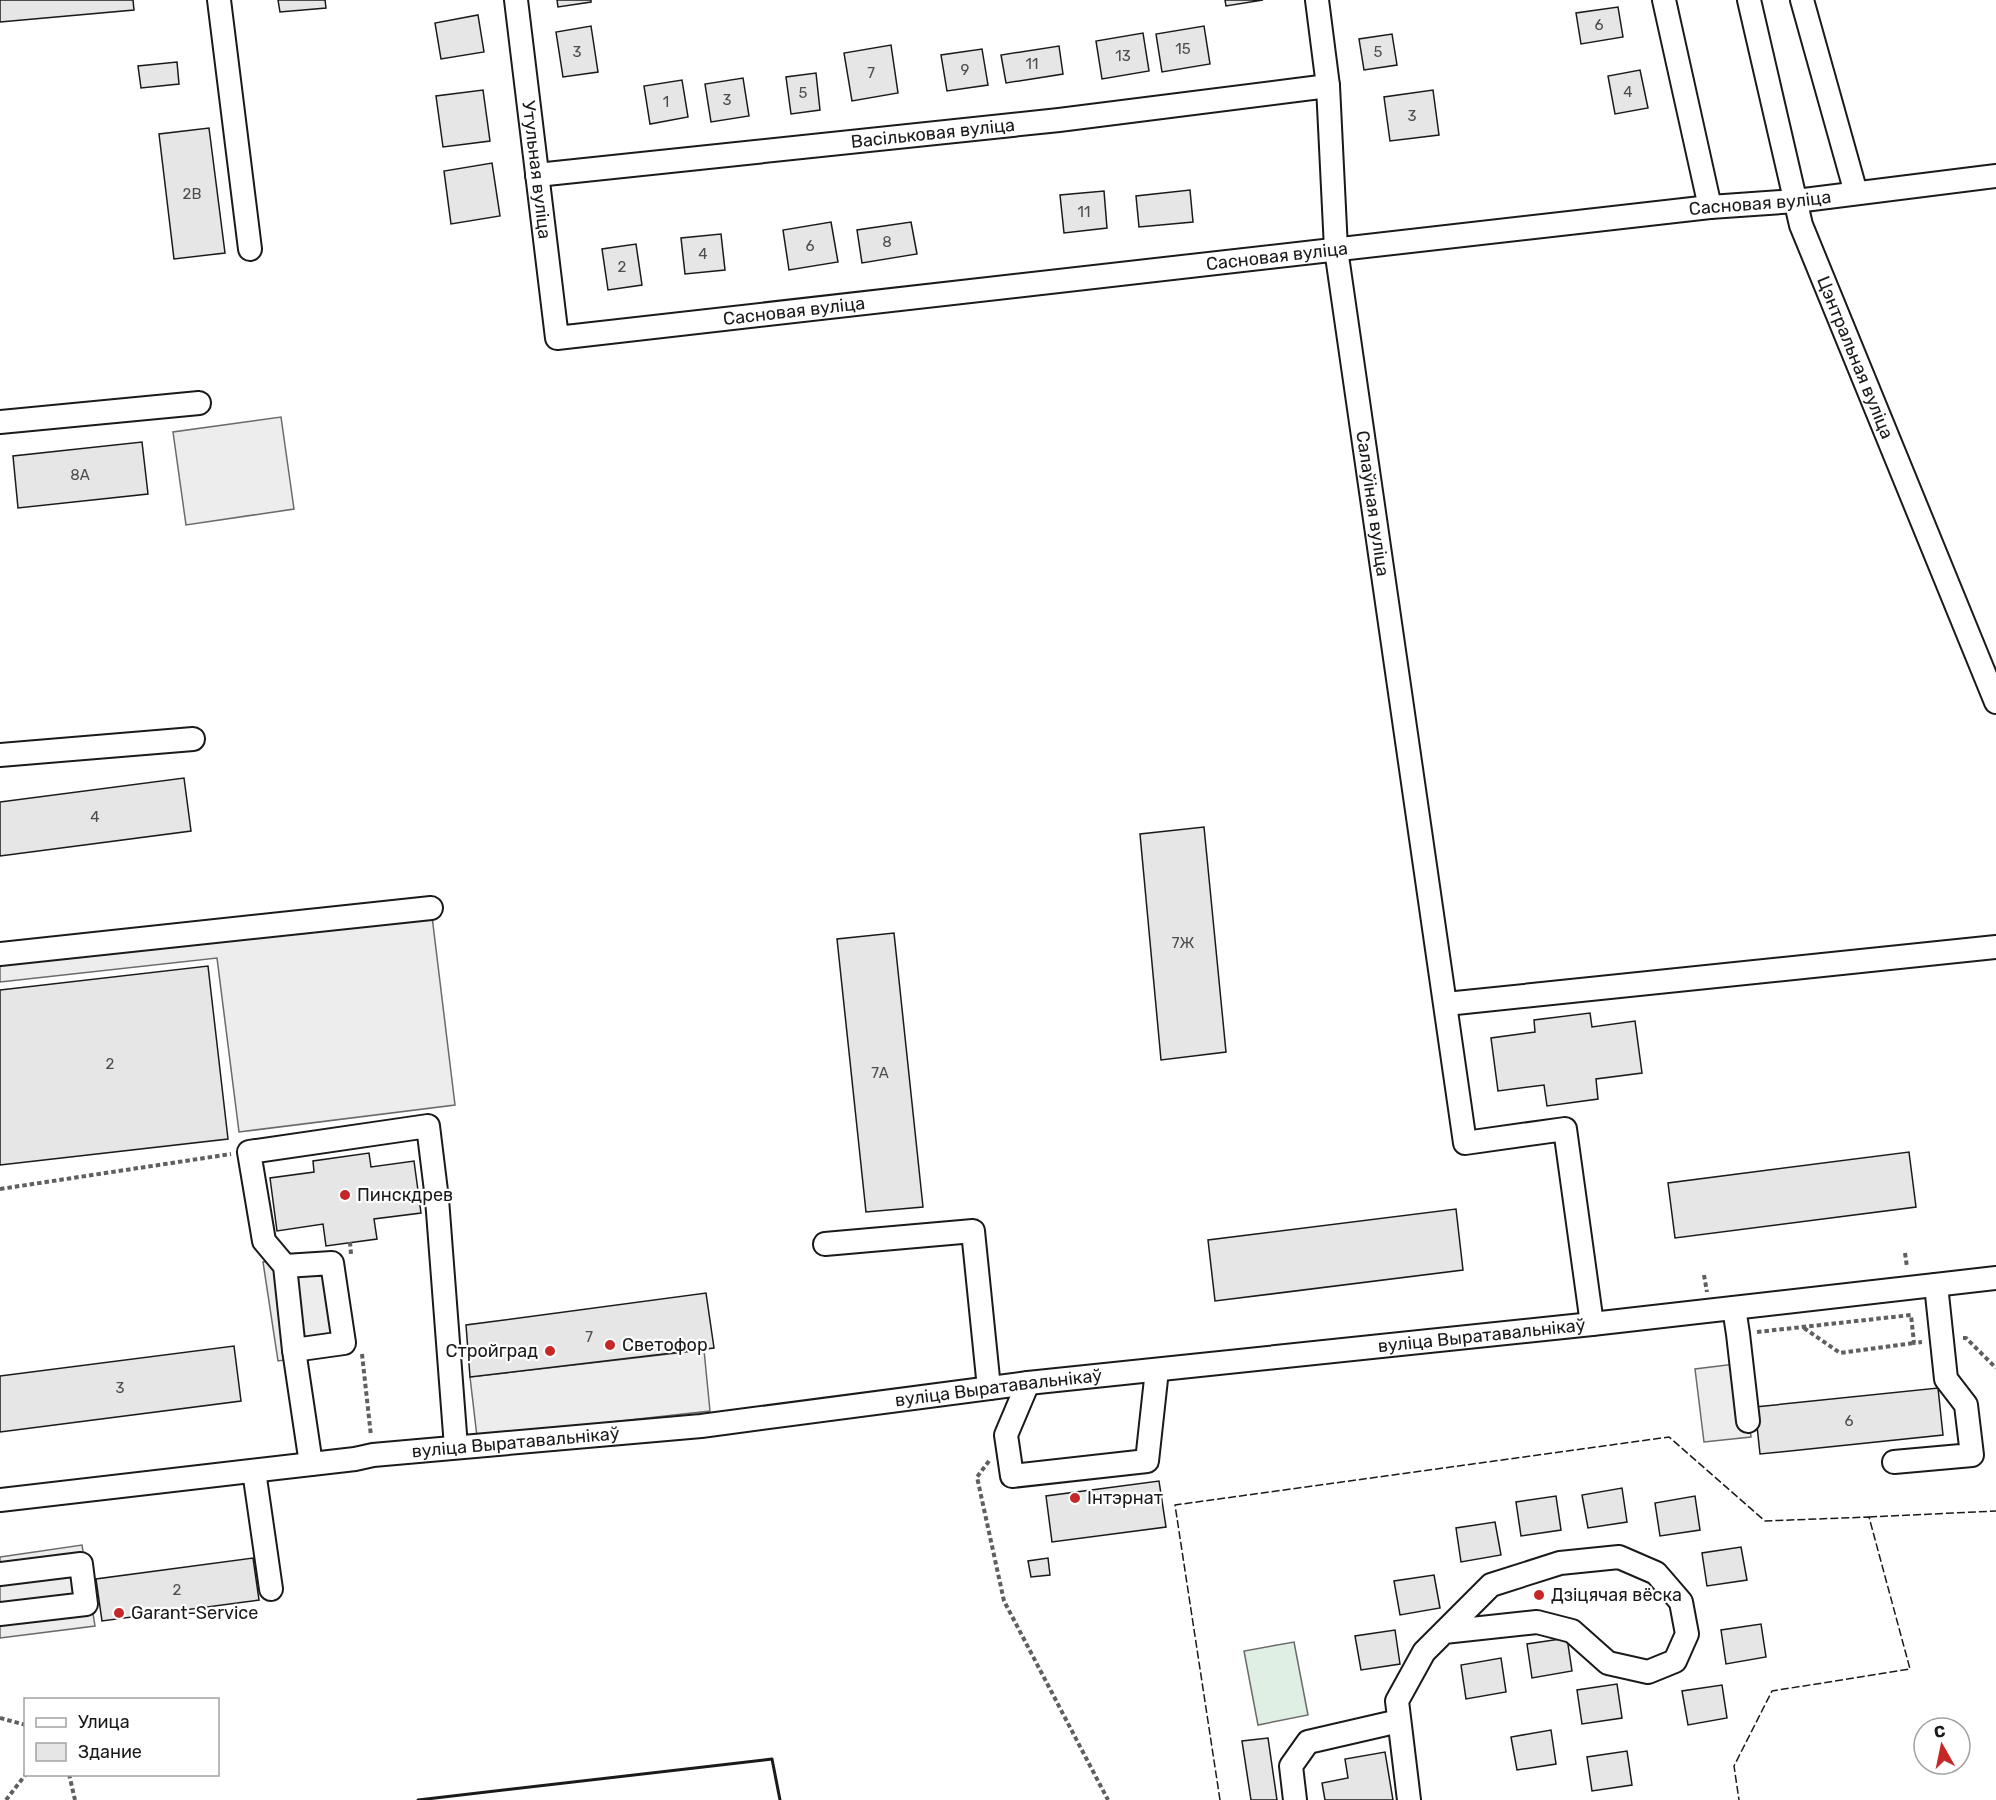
<svg xmlns="http://www.w3.org/2000/svg" width="1996" height="1800" font-family="Rubik,sans-serif">
<style>
.green{fill:#e0efe3;stroke:#6a6a6a;stroke-width:1.5}
.parking{fill:#ededed;stroke:#6a6a6a;stroke-width:1.5}
.building{fill:#e6e6e6;stroke:#1a1a1a;stroke-width:1.5}
.lines{fill:none;stroke-linecap:round;stroke-linejoin:round}
.minor-casing{stroke:#1a1a1a;stroke-width:26}
.path{stroke:#5f5f5f;stroke-width:4;stroke-dasharray:4.5 3;stroke-linecap:butt}
.minor{stroke:#fff;stroke-width:22}
.fence{stroke:#1a1a1a;stroke-width:1.5;stroke-dasharray:8 3;stroke-linecap:butt}
.wall{stroke:#1a1a1a;stroke-width:3}
.poi-dot{fill:#c62828;stroke:#fff;stroke-width:2}
.labels{text-anchor:middle;stroke-width:4.5;stroke-linejoin:round;paint-order:stroke}
.number-label{font-size:15px;fill:#4d4d4d}
.street-label{font-size:18px;fill:#1a1a1a;stroke:#fff}
.poi-label{font-size:18px;fill:#1a1a1a;stroke:#fff;text-anchor:start}
</style>
<rect width="100%" height="100%" fill="#fff"/>
<path class="green" d="M1294,1642L1308,1715L1258,1725L1244,1651Z"/>
<g class="parking">
<path d="M281,417L294,509L186,525L173,432Z"/>
<path d="M431,908L455,1105L239,1132L217,958L0,982V954Z"/>
<path d="M335,1252L350,1350L278,1361L263,1262Z"/>
<path d="M704,1350L710,1411L477,1437L470,1377Z"/>
<path d="M1743,1363L1751,1437L1704,1442L1695,1369Z"/>
<path d="M82,1545L95,1626L0,1638V1557Z"/>
</g>
<g class="building">
<path d="M0,0H133L134,10L0,22Z"/>
<path d="M278,0H325L326,8L280,12Z"/>
<path d="M557,0H591V2L558,7Z"/>
<path d="M1225,0H1263L1226,6Z"/>
<path d="M1618,7L1623,37L1581,44L1576,13Z"/>
<path d="M478,15L484,52L441,59L435,23Z"/>
<path d="M591,26L598,72L563,77L556,32Z"/>
<path d="M1204,26L1210,64L1162,72L1156,34Z"/>
<path d="M1143,33L1149,71L1102,79L1096,41Z"/>
<path d="M1392,34L1397,65L1364,70L1359,39Z"/>
<path d="M891,45L898,93L852,101L844,53Z"/>
<path d="M1059,46L1063,74L1006,83L1001,55Z"/>
<path d="M982,49L988,85L947,91L941,55Z"/>
<path d="M177,62L179,84L141,88L138,66Z"/>
<path d="M1640,70L1648,108L1615,114L1608,76Z"/>
<path d="M816,73L820,110L791,114L786,77Z"/>
<path d="M743,78L749,116L711,122L705,84Z"/>
<path d="M682,80L688,117L650,124L644,86Z"/>
<path d="M483,90L490,141L443,147L436,96Z"/>
<path d="M1433,90L1439,135L1390,141L1384,97Z"/>
<path d="M209,128L225,253L174,259L159,134Z"/>
<path d="M492,163L500,216L451,224L444,171Z"/>
<path d="M1190,190L1193,222L1139,227L1136,196Z"/>
<path d="M1104,191L1107,228L1064,233L1060,195Z"/>
<path d="M831,222L838,262L789,270L783,230Z"/>
<path d="M911,222L917,254L862,263L857,230Z"/>
<path d="M721,234L725,270L685,274L681,238Z"/>
<path d="M636,244L642,285L608,290L602,249Z"/>
<path d="M142,442L148,494L18,508L13,456Z"/>
<path d="M184,778L191,831L0,856V802Z"/>
<path d="M1204,827L1226,1052L1161,1060L1140,834Z"/>
<path d="M894,933L923,1207L866,1212L837,939Z"/>
<path d="M208,966L228,1139L0,1165V990Z"/>
<path d="M1590,1013L1592,1027L1635,1021L1642,1073L1596,1079L1598,1099L1547,1106L1544,1085L1498,1091L1491,1038L1535,1032L1534,1020Z"/>
<path d="M1909,1152L1916,1207L1675,1238L1668,1183Z"/>
<path d="M369,1153L371,1167L414,1161L421,1213L374,1219L377,1239L326,1246L323,1224L277,1231L270,1178L314,1172L313,1161Z"/>
<path d="M1456,1209L1463,1270L1215,1301L1208,1240Z"/>
<path d="M706,1293L714,1348L470,1377L466,1325Z"/>
<path d="M234,1346L241,1401L0,1432V1376Z"/>
<path d="M1938,1388L1943,1435L1760,1454L1755,1407Z"/>
<path d="M1159,1481L1166,1527L1052,1542L1046,1496Z"/>
<path d="M1622,1488L1627,1522L1588,1528L1582,1495Z"/>
<path d="M1556,1496L1561,1530L1521,1536L1516,1502Z"/>
<path d="M1695,1496L1700,1530L1660,1536L1655,1503Z"/>
<path d="M1495,1522L1501,1555L1461,1562L1456,1528Z"/>
<path d="M1741,1547L1747,1580L1707,1586L1702,1553Z"/>
<path d="M253,1558L259,1600L102,1621L96,1579Z"/>
<path d="M1048,1558L1050,1575L1031,1577L1028,1561Z"/>
<path d="M1434,1575L1440,1608L1400,1615L1394,1581Z"/>
<path d="M1761,1624L1766,1657L1726,1664L1721,1630Z"/>
<path d="M1395,1630L1400,1664L1361,1670L1355,1636Z"/>
<path d="M1567,1638L1572,1671L1532,1678L1527,1644Z"/>
<path d="M1501,1658L1506,1692L1466,1699L1461,1665Z"/>
<path d="M1617,1684L1622,1718L1582,1724L1577,1690Z"/>
<path d="M1722,1685L1727,1718L1688,1725L1682,1691Z"/>
<path d="M1551,1730L1556,1764L1517,1770L1511,1737Z"/>
<path d="M1268,1738L1277,1800H1251L1242,1741Z"/>
<path d="M1627,1751L1632,1785L1592,1791L1587,1757Z"/>
<path d="M1385,1752L1393,1800H1325L1322,1783L1348,1778L1345,1759Z"/>
</g>
<g class="lines">
<defs>
<g id="minor">
<path d="M219,0L250,249"/>
<path id="s1" d="M516,0L557,338L1710,207L1796,201L1996,176"/>
<path id="s2" d="M1317,0L1328,86L1336,249L1465,1143L1565,1129L1592,1324"/>
<path d="M1664,0L1710,207"/>
<path id="s3" d="M1749,0L1801,225L1996,702"/>
<path d="M1802,0L1856,193"/>
<path id="s4" d="M537,175L1059,120L1328,86"/>
<path d="M0,422L199,403"/>
<path d="M0,755L193,739"/>
<path d="M0,954L431,908"/>
<path d="M1446,1004L1996,947"/>
<path d="M825,1244L973,1231L989,1388"/>
<path d="M285,1266L332,1263L344,1343L294,1350"/>
<path d="M1734,1308L1738,1334L1748,1421"/>
<path d="M1028,1383L1006,1435L1012,1476L1147,1461L1157,1370"/>
<path d="M1894,1462L1972,1455L1966,1405L1946,1379L1936,1285"/>
<path d="M311,1464L294,1350L285,1266L264,1241L249,1152L428,1126L437,1199L456,1447"/>
<path d="M254,1471L271,1589"/>
<path id="s5" d="M0,1500L355,1459L373,1455L701,1426L1028,1383L1592,1324L1996,1278"/>
<path d="M0,1574L81,1564L86,1604L0,1614"/>
<path d="M1295,1800L1291,1766L1308,1742L1399,1721"/>
<path d="M1409,1800L1397,1701L1424,1652L1491,1585L1560,1563L1619,1557L1656,1573L1681,1602L1687,1634L1675,1661L1648,1672L1608,1663L1572,1631L1537,1622L1444,1632"/>
</g>
</defs>
<use href="#minor" class="minor-casing"/>
<g class="path">
<path d="M0,1189L231,1154"/>
<path d="M350,1242L351,1254"/>
<path d="M1905,1253L1907,1267"/>
<path d="M1704,1275L1707,1292"/>
<path d="M1804,1328L1840,1353L1914,1343"/>
<path d="M1757,1332L1911,1315L1914,1343L1922,1342"/>
<path d="M1963,1338H1966L1996,1368"/>
<path d="M362,1354L371,1436"/>
<path d="M989,1461L977,1477L1004,1601L1108,1800"/>
<path d="M0,1718L26,1725"/>
<path d="M69,1774L75,1800"/>
<path d="M6,1800L26,1774"/>
</g>
<use href="#minor" class="minor"/>
<g class="fence">
<path d="M1869,1517L1996,1511"/>
<path d="M1220,1800L1175,1505L1669,1437L1765,1521L1869,1517L1910,1669L1772,1691L1734,1766L1739,1800"/>
</g>
<path class="wall" d="M418,1800L772,1759L780,1800"/>
</g>
<g class="poi-dot">
<circle cx="345" cy="1195" r="6"/>
<circle cx="610" cy="1345" r="6"/>
<circle cx="550" cy="1351" r="6"/>
<circle cx="1075" cy="1498" r="6"/>
<circle cx="1539" cy="1595" r="6"/>
<circle cx="119" cy="1613" r="6"/>
</g>
<g class="labels">
<g class="number-label">
<text x="1599" y="30">6</text>
<text x="1183" y="54">15</text>
<text x="577" y="57">3</text>
<text x="1378" y="57">5</text>
<text x="1123" y="61">13</text>
<text x="1032" y="69">11</text>
<text x="965" y="75">9</text>
<text x="871" y="78">7</text>
<text x="1628" y="97">4</text>
<text x="803" y="98">5</text>
<text x="727" y="105">3</text>
<text x="666" y="107">1</text>
<text x="1412" y="121">3</text>
<text x="192" y="199">2В</text>
<text x="1084" y="217">11</text>
<text x="887" y="247">8</text>
<text x="810" y="251">6</text>
<text x="703" y="259">4</text>
<text x="622" y="272">2</text>
<text x="80" y="480">8А</text>
<text x="95" y="822">4</text>
<text x="1183" y="948">7Ж</text>
<text x="110" y="1069">2</text>
<text x="880" y="1078">7А</text>
<text x="589" y="1342">7</text>
<text x="120" y="1393">3</text>
<text x="1849" y="1426">6</text>
<text x="177" y="1595">2</text>
</g>
<g class="street-label">
<text dy="6" stroke="none"><textPath href="#s4" startOffset="398">Васільковая вуліца</textPath></text>
<text dy="6" stroke="none"><textPath href="#s1" startOffset="171">Утульная вуліца</textPath></text>
<text dy="6" stroke="none"><textPath href="#s1" startOffset="1551">Сасновая вуліца</textPath></text>
<text dy="6" stroke="none"><textPath href="#s1" startOffset="1065">Сасновая вуліца</textPath></text>
<text dy="6" stroke="none"><textPath href="#s1" startOffset="579">Сасновая вуліца</textPath></text>
<text dy="6" stroke="none"><textPath href="#s3" startOffset="374">Цэнтральная вуліца</textPath></text>
<text dy="6" stroke="none"><textPath href="#s2" startOffset="507">Салаўіная вуліца</textPath></text>
<text dy="6" stroke="none"><textPath href="#s5" startOffset="1491">вуліца Выратавальнікаў</textPath></text>
<text dy="6" stroke="none"><textPath href="#s5" startOffset="1005">вуліца Выратавальнікаў</textPath></text>
<text dy="6" stroke="none"><textPath href="#s5" startOffset="519">вуліца Выратавальнікаў</textPath></text>
</g>
<g class="poi-label">
<text x="357" y="1201">Пинскдрев</text>
<text x="622" y="1351">Светофор</text>
<text x="538" y="1357" text-anchor="end">Стройград</text>
<text x="1087" y="1504">Інтэрнат</text>
<text x="1551" y="1601">Дзіцячая вёска</text>
<text x="131" y="1619">Garant-Service</text>
</g>
</g>
<rect x="24" y="1698" width="195" height="78" fill="#ffffff" stroke="#a3a3a3" stroke-width="1.5"/>
<rect x="36" y="1718" width="30" height="9" fill="#ffffff" stroke="#a3a3a3" stroke-width="1.5"/>
<text x="78" y="1728" font-size="18" fill="#1a1a1a">Улица</text>
<rect x="36" y="1743" width="30" height="18" fill="#e6e6e6" stroke="#a3a3a3" stroke-width="1.5"/>
<text x="78" y="1758" font-size="18" fill="#1a1a1a">Здание</text>
<g transform="translate(1942 1746) rotate(351)"><circle r="28" fill="#ffffff" stroke="#a3a3a3" stroke-width="1.5"/>
<path d="M0-4.5L10 22L0 15L-10 22Z" fill="#c62828"/>
<text y="-9" font-size="16" font-weight="bold" text-anchor="middle" fill="#1a1a1a">С</text>
</g>
</svg>
